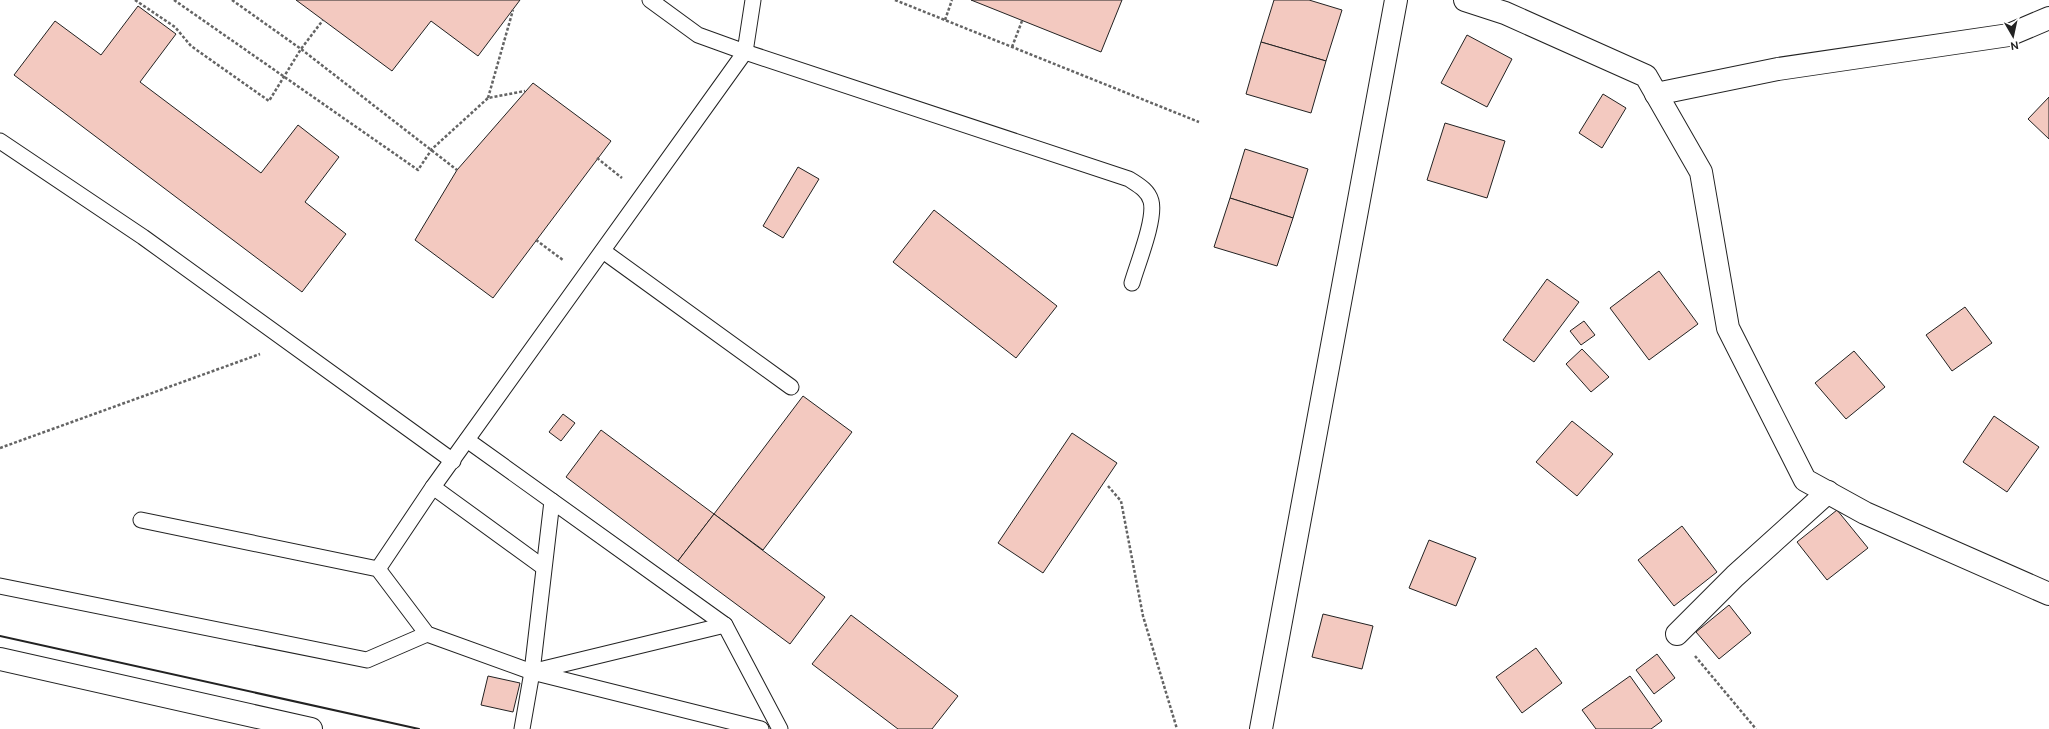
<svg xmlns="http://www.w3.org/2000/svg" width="2049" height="729" font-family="Ubuntu,sans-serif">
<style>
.building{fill:#f3c9c0;stroke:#222}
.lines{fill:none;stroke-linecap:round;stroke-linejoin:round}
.service-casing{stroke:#222;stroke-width:17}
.minor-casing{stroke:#222;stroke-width:24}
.path{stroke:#646464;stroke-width:2.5;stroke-dasharray:3 2;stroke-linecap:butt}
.service{stroke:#fff;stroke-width:15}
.minor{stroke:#fff;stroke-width:22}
.wall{stroke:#222;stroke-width:2}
</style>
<rect width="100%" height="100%" fill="#fff"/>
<g class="building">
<path d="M296,0H520L478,56L431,21L392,71Z"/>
<path d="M971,0H1122L1101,52Z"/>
<path d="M1274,0H1309L1342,10L1326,61L1261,42Z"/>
<path d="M138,6L176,34L140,82L261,173L298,125L339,157L305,202L346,234L302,292L14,75L55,21L101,55Z"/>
<path d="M1467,35L1512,59L1487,107L1441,83Z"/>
<path d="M1261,42L1326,61L1311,113L1246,94Z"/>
<path d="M533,83L611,141L493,298L415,240L457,170Z"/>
<path d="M1603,94L1626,108L1602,148L1579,133Z"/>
<path d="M2049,97V139L2028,119Z"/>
<path d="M1445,123L1505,141L1487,198L1427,180Z"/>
<path d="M1245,149L1308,169L1293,218L1230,198Z"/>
<path d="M798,167L819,179L783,238L763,226Z"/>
<path d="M1230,198L1293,218L1277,266L1214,247Z"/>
<path d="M934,210L1057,306L1016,358L893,262Z"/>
<path d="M1659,271L1698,324L1649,360L1610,308Z"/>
<path d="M1547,279L1579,302L1534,362L1503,340Z"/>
<path d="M1965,307L1992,343L1952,371L1926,335Z"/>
<path d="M1584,321L1595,335L1581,345L1570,331Z"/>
<path d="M1582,349L1609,377L1591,392L1566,364Z"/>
<path d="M1854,351L1885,387L1846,419L1815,383Z"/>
<path d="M803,396L852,432L763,550L714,514Z"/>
<path d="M563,414L575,423L561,441L549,432Z"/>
<path d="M1994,416L2039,447L2007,492L1963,462Z"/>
<path d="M1572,421L1613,454L1577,496L1536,462Z"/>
<path d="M601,430L714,514L678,561L566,477Z"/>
<path d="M1072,433L1117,463L1043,573L998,543Z"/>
<path d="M1837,510L1868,548L1827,580L1797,542Z"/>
<path d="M714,514L825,597L790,644L678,561Z"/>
<path d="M1682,526L1717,572L1674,606L1638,560Z"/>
<path d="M1429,540L1476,558L1456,606L1409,588Z"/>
<path d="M1729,605L1751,633L1719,659L1696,632Z"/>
<path d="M1323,614L1373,626L1362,669L1312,657Z"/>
<path d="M851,615L958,696L932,729H898L812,664Z"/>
<path d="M1536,648L1562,683L1522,713L1496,677Z"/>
<path d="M1657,654L1675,678L1654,694L1636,670Z"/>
<path d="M488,676L520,683L513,712L481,705Z"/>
<path d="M1630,676L1662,721L1651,729H1596L1582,710Z"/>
</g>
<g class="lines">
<defs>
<g id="service">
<path d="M650,0L698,35L745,52L1129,179C1138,185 1148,190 1151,201C1156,219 1137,265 1132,283"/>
<path d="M0,141L143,237L453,461"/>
<path d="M603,251L791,387"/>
<path d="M467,440L725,625L780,729"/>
<path d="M433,487L543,567"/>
<path d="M141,520L378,569L427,634L532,672L761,729"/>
<path d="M378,569L433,487L745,52L753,0"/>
<path d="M0,586L367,660L427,634"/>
<path d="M535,671L725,625"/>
<path d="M522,729L532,672L552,501"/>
</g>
<g id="minor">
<path d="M1465,0L1505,13L1646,76L1701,172L1728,328L1805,480L1865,513L2049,594"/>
<path d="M1656,94L1778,69L2009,35L2049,18"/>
<path d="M1677,634L1735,576L1828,492"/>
<path d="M0,659L311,729"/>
<path d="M1261,729L1396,0"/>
</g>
</defs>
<use href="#service" class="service-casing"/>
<use href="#minor" class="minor-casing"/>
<g class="path">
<path d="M135,0L175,27L191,46L269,101L301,49L323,20"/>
<path d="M174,0L418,170L432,149L488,98L525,91"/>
<path d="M232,0L301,49L457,170"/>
<path d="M895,0L1199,122"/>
<path d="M945,20L952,0"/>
<path d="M1012,47L1022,21"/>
<path d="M488,98L513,10"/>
<path d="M597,158L622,178"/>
<path d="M536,240L563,260"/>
<path d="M0,448L260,354"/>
<path d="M1108,486L1121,501L1143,616L1177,729"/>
<path d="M1695,656L1756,729"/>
</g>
<use href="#service" class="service"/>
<use href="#minor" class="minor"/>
<path class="wall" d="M0,636L419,729"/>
</g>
<g transform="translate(2013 36) rotate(171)" stroke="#ffffff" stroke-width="3" paint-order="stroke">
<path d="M0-3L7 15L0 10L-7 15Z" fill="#222222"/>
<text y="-6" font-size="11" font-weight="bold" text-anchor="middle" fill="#222222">N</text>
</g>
</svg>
